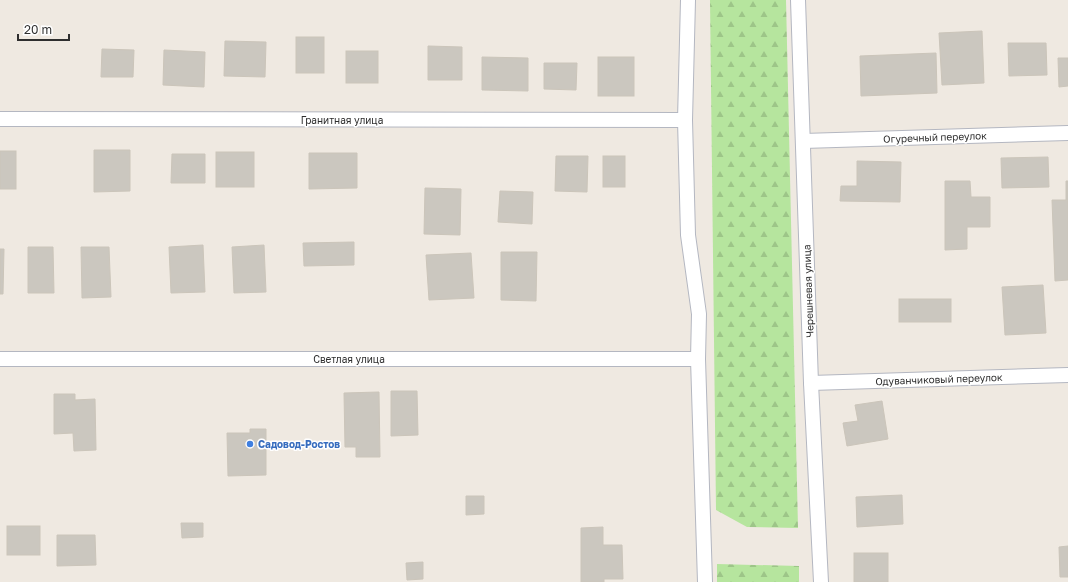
<svg xmlns="http://www.w3.org/2000/svg" width="1068" height="582" font-family="'Golos Text',sans-serif">
<style>
.forest{fill:url(#forest-firs)}
.building{fill:#cbc7bf;stroke:#cbc5ba}
.lines{fill:none;stroke-linecap:round;stroke-linejoin:round}
.street-casing{stroke:#b4b7c1;stroke-width:16}
.street{stroke:#fff;stroke-width:14}
.shop-dot{fill:#3f7fe0;stroke:#fff;stroke-width:1.5}
.labels{text-anchor:middle;stroke-width:3;stroke-linejoin:round;paint-order:stroke}
.street-label{font-size:10px;fill:#2e2e2e;stroke:#fff}
.shop-label{font-size:10px;font-weight:bold;fill:#366cbe;stroke:#fff;text-anchor:start}
</style>
<defs>
<pattern id="forest-firs" width="22" height="20" patternUnits="userSpaceOnUse"><rect width="22" height="20" fill="#b6e59e"/><path d="M5 1l3.5 6h-7zM16 11l3.5 6h-7z" fill="#9dc588"/></pattern>
</defs>
<rect width="100%" height="100%" fill="#efe9e1"/>
<g class="forest">
<path d="M710,0H786L798,528L747,527L716,510Z"/>
<path d="M717,564L799,566V582H717Z"/>
</g>
<g class="building">
<path d="M982,31L984,83L942,85L939,33Z"/>
<rect x="296" y="37" width="28" height="36"/>
<path d="M225,41L266,42L265,77L224,76Z"/>
<path d="M1008,43H1046L1047,75L1009,76Z"/>
<path d="M428,46L462,47V80H428Z"/>
<path d="M102,49L134,50L133,77H101Z"/>
<path d="M164,50L205,52L204,87L163,85Z"/>
<rect x="346" y="51" width="32" height="32"/>
<path d="M936,53L937,93L861,96L860,56Z"/>
<path d="M482,57L528,58V91L482,90Z"/>
<rect x="598" y="57" width="36" height="39"/>
<path d="M1058,58H1068V86L1059,87Z"/>
<path d="M544,63H577L576,90L544,89Z"/>
<path d="M94,150H130V191L94,192Z"/>
<rect x="0" y="151" width="16" height="38"/>
<rect x="216" y="152" width="38" height="35"/>
<path d="M309,153H357V188L309,189Z"/>
<path d="M172,154H205V183H171Z"/>
<path d="M556,156H588L587,192L555,191Z"/>
<rect x="603" y="156" width="22" height="31"/>
<path d="M1048,157L1049,187L1002,188L1001,158Z"/>
<path d="M857,161L901,162L900,202L840,201L841,186H857Z"/>
<path d="M945,181H970L971,197H990V227H967V249L945,250Z"/>
<path d="M1066,181H1068V280L1055,281L1052,200H1066Z"/>
<path d="M425,188L461,189L460,235L424,234Z"/>
<path d="M500,191L533,192L532,224L498,222Z"/>
<path d="M354,242V265L304,266L303,243Z"/>
<path d="M203,245L205,292L171,293L169,247Z"/>
<path d="M264,245L266,292L234,293L232,247Z"/>
<path d="M28,247H53L54,293H28Z"/>
<path d="M81,247H109L111,297L82,298Z"/>
<path d="M0,249H4L3,294H0Z"/>
<path d="M501,252H537L536,301L501,300Z"/>
<path d="M471,253L474,298L429,300L426,255Z"/>
<path d="M1043,285L1046,333L1005,335L1002,287Z"/>
<rect x="899" y="299" width="52" height="23"/>
<path d="M391,391H417L418,435L391,436Z"/>
<path d="M379,392L380,457H356V447H345L344,393Z"/>
<path d="M54,394H75V400L95,399L96,450L74,451L73,433L54,434Z"/>
<path d="M882,401L888,439L847,446L843,423L858,421L855,405Z"/>
<path d="M250,429H266V475L228,476L227,433H250Z"/>
<path d="M902,495L903,524L857,527L856,497Z"/>
<path d="M466,496H484V514L466,515Z"/>
<path d="M181,523H203V537L182,538Z"/>
<rect x="7" y="526" width="33" height="29"/>
<path d="M603,527V545H622L623,579H604V582H581V528Z"/>
<path d="M57,535H95L96,565L57,566Z"/>
<path d="M1068,546V577H1060L1059,547Z"/>
<rect x="854" y="553" width="34" height="29"/>
<path d="M423,562V579L407,580L406,563Z"/>
</g>
<g class="lines">
<defs>
<g id="street">
<path d="M688,0L685,120L688,235L699,314L698,359L705,582"/>
<path d="M798,0L811,383L821,582"/>
<path d="M0,119L685,120"/>
<path d="M803,141L1068,133"/>
<path d="M0,359H698"/>
<path d="M811,383L1068,375"/>
</g>
</defs>
<use href="#street" class="street-casing"/>
<use href="#street" class="street"/>
</g>
<circle class="shop-dot" cx="250" cy="444" r="4"/>
<g class="labels">
<g class="street-label">
<text x="342" y="124">Гранитная улица</text>
<text transform="translate(935 137) rotate(-2)" y="4">Огуречный переулок</text>
<text transform="translate(808 291) rotate(-92)" y="4">Черешневая улица</text>
<text x="349" y="363">Светлая улица</text>
<text transform="translate(939 379) rotate(-2)" y="4">Одуванчиковый переулок</text>
</g>
<g class="shop-label">
<text x="258" y="448">Садовод-Ростов</text>
</g>
</g>
<path d="M18 34v6h51v-6" fill="none" stroke="#2e2e2e" stroke-width="2"/>
<text x="24" y="34" font-size="12" fill="#2e2e2e" stroke="#ffffff" stroke-width="3" paint-order="stroke">20 m</text>
</svg>
